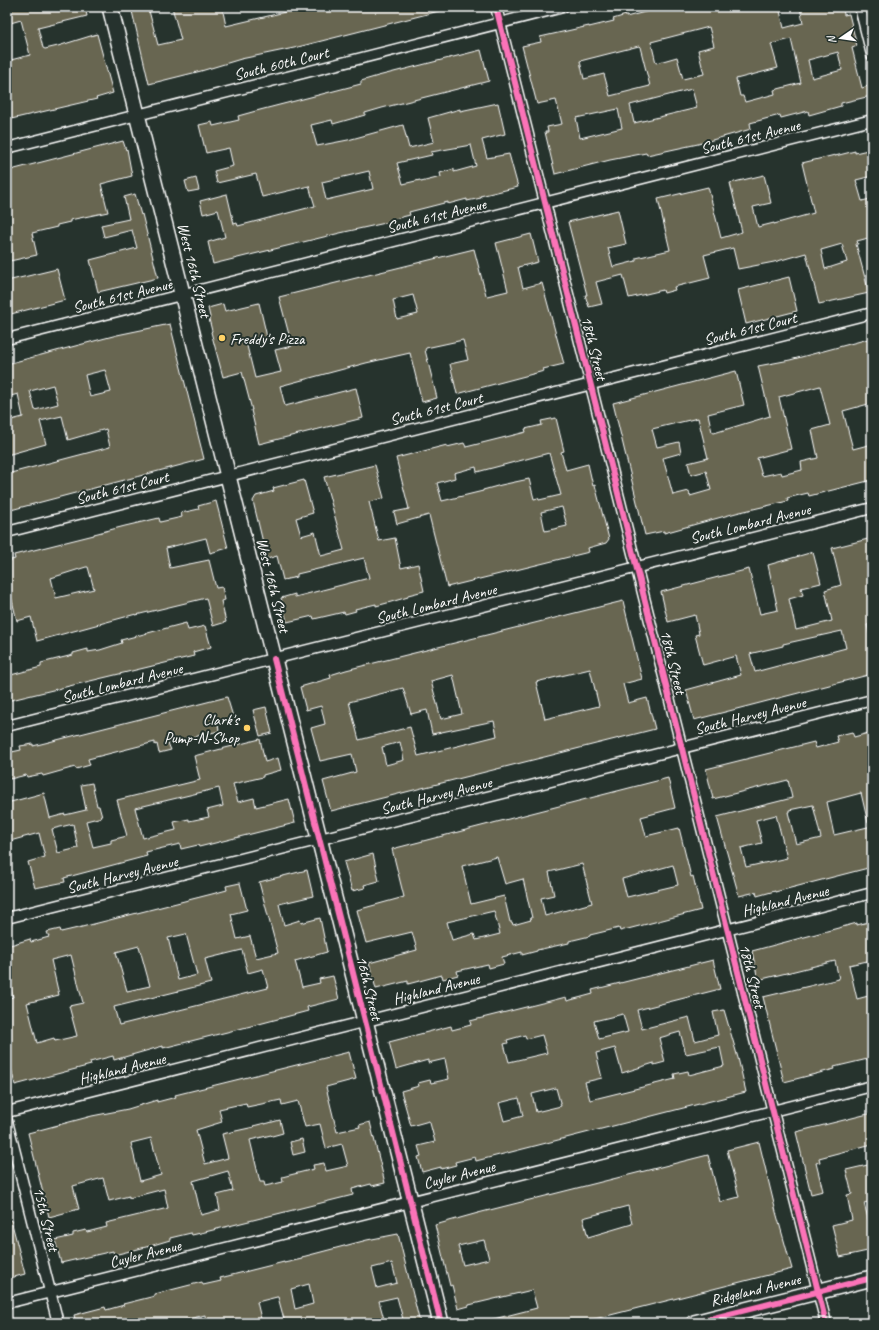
<svg xmlns="http://www.w3.org/2000/svg" width="879" height="1330" font-family="Caveat,sans-serif">
<style>
.building{fill:#676651;stroke:#fff;fill-rule:evenodd}
.lines{fill:none;stroke-linecap:round;stroke-linejoin:round}
.street-casing{stroke:#fff;stroke-width:13}
.secondary-casing{stroke:#fff;stroke-width:18}
.street{stroke:#26332d;stroke-width:10}
.secondary{stroke:#26332d;stroke-width:15}
.cycleway-casing{stroke:#26332d;stroke-width:8}
.cycleway{stroke:#fb73b8;stroke-width:6}
.poi-dot{fill:#ffd166;stroke:#26332d;stroke-width:1.5}
.labels{text-anchor:middle;stroke-width:4;stroke-linejoin:round;paint-order:stroke}
.street-label{font-size:16px;fill:#fff;stroke:#26332d}
.poi-label{font-size:16px;fill:#fff;stroke:#26332d;text-anchor:start}
</style>
<rect width="100%" height="100%" fill="#26332d"/>
<filter id="ink" filterUnits="userSpaceOnUse"><feTurbulence type="fractalNoise" baseFrequency=".025" numOctaves="2"/><feDisplacementMap in="SourceGraphic" scale="8" xChannelSelector="R" yChannelSelector="G"/><feConvolveMatrix kernelMatrix="1 2 1 2 8 2 1 2 1" color-interpolation-filters="sRGB"/></filter>
<g filter="url(#ink)">
<g class="building">
<path d="M7,7H85L87,16L38,28L43,48L45,49L58,46L97,34L113,93L96,98L97,99L7,120V61L30,55L21,20L7,24Z"/>
<path d="M131,7H148L158,45L181,40L172,7H222L226,26L285,12V11L299,7H438L439,11L294,48L241,59L201,71L149,84Z"/>
<path d="M664,7H779L784,28L803,23L800,7H843L844,15L849,14L857,46L852,48L862,88L868,86L871,96L841,103V106L809,115L808,111L781,118L780,115L750,123L751,129L698,144L647,155L646,153L610,160L555,174L545,132H548L547,127L562,124L556,100L537,104L522,46L541,42L540,37L589,26V27L614,21L613,19L626,15V17ZM709,27L714,46L698,50L704,74L683,79L677,57L656,63L651,42ZM791,39L801,83L774,90L775,94L745,102L743,96H740L736,79L778,68L771,44ZM639,46L640,47L650,86L610,96L604,74L584,79L580,61ZM838,52L842,70L812,78L808,60ZM692,89L697,108L634,123L630,105ZM618,109L622,128L580,138L576,118Z"/>
<path d="M481,50L489,81L382,108L365,113V115L333,124L332,120L311,125L317,146L348,140L403,125L409,148L434,142L428,118L460,109V111L498,103L505,134L482,140L487,158L509,154L518,187L480,196L481,198L467,201V199L448,204V202L409,212L410,215L390,220V222L340,233L213,264L208,242L225,237L218,210L203,214L200,201L227,194L234,224L237,223L238,226L315,206L309,186L262,197L256,174L217,183L214,171L233,166L229,148L206,153L199,125L212,122L213,126L239,120L238,116L256,111L361,84V81L378,76ZM471,145L476,166L454,172V169L440,173L441,177L421,182L420,180L403,184L397,163L432,155L431,152ZM369,171L373,189L326,200L322,182Z"/>
<path d="M123,141L126,150L127,149L132,176L101,184L108,212L70,220V222L57,225V227L32,233L37,255L10,261L7,251V249L10,248L7,237V171Z"/>
<path d="M872,149V176L856,180L862,201L870,199L872,208V237L857,241L858,244H856L869,293L819,304L806,253L774,262L738,269L733,248L704,255L710,278L674,287L675,290L664,293L663,290L629,298L623,275L596,282L602,304L589,307L585,295H587L568,222L618,210L626,244L608,248L613,267L636,261V258L670,250L658,199L708,187L721,238L742,232L730,183L764,175L771,203L753,207L758,227L774,223V224L814,213L802,163L835,155V156L855,151V153ZM842,244L847,262L825,269L821,250Z"/>
<path d="M196,178L199,190L188,192L185,181Z"/>
<path d="M135,194L141,215L142,214L158,278L98,292L90,260L137,248L132,230L104,237L101,225L129,219L124,197Z"/>
<path d="M531,234L538,262L518,267L523,288L542,283L564,364L543,369L544,371L457,394L450,364L468,360L463,340L426,348L425,350L437,398L422,402L410,353L366,363L280,386L285,406L356,388L363,418L259,444L251,410H252L242,372L223,377L211,332L212,331L209,319L210,317L208,308L223,304L225,311L259,303L267,337L246,342L255,378L281,372L275,350L292,346L279,297L474,249L486,295L487,296L508,291L496,243ZM413,295L418,314L397,319L393,300Z"/>
<path d="M57,269L65,300L7,315V281Z"/>
<path d="M789,277L797,311L746,324L738,290Z"/>
<path d="M170,324L204,459L7,511V474L110,447L106,429L68,440L62,416L40,421L46,444L7,455V421L23,417L18,394L7,397V364L117,335ZM105,370L111,392L90,397L85,375ZM53,385L58,404L35,410L30,391Z"/>
<path d="M872,338V403L843,411L853,449L872,444V480L809,496L808,493L787,498L788,501L736,513L664,533V531L645,535L613,403L736,371L744,405L708,414L712,432L714,433L770,416L758,366L790,360ZM820,386L830,425L812,430L818,458L801,462L802,470L782,475L781,472L762,476L757,458L791,449L779,397ZM698,418L708,458L688,463L691,475L706,471L711,490L690,496L689,491L673,495L663,458L681,453L679,442L657,447L652,429Z"/>
<path d="M556,418L564,451L561,452L566,470L588,464L593,486L595,485L609,539L606,543L588,548L589,552L447,587L429,515L397,524L394,512L409,509L396,458L447,445V447L464,443L466,447L526,432L525,429L542,425L541,421ZM549,453L561,495L539,500L538,498L534,499L529,479L501,485L483,490V491L442,501L437,483L455,478L454,473L476,467L477,472ZM562,507L567,526L545,531L541,512Z"/>
<path d="M375,465L384,498L369,502L379,541L395,538L401,568L418,564L424,591L408,595V597L391,602L376,606V604L355,609L356,611L345,614L344,612L314,619L313,616L287,622L281,598L295,594V597L369,578L364,558L297,574V577L283,580L277,556L267,559L253,501L256,496L274,491L273,488L304,480L313,513L296,518L301,536L315,532L321,556L344,550L324,477Z"/>
<path d="M216,501L228,548L210,553L206,538L166,548L170,568L209,560L216,588L222,587L225,600L221,601L226,622L213,626L206,598L136,615V614L37,641L31,617L17,621L10,592L7,593V561L15,559L14,555L94,535V534L125,526L159,518L160,522L182,517L181,513L199,509L198,506ZM86,567H88L94,589L56,598L51,578Z"/>
<path d="M872,538V624L867,625L872,644V674L694,720L686,690L741,675L736,656L703,665L695,635L699,634L695,615L668,622L661,592L749,569L760,614L778,610L768,565L813,552L821,583L801,588L803,595L789,599L796,630L832,621L825,590L841,585L832,548ZM842,631L846,648L755,672L750,654L753,653L783,646V644Z"/>
<path d="M623,601L642,679L623,684L628,703L647,698L655,729L331,811L323,781L356,772L352,754L320,761L311,728L325,724L321,706L306,710L300,687L331,678L330,675L346,670ZM590,669L599,706L545,719L536,682ZM453,675L462,714L441,719L431,681ZM403,688L411,714L427,710L432,734L494,721L497,736L418,756L410,727L359,740L349,702ZM400,742L404,760L386,765L382,747Z"/>
<path d="M186,623L188,630L205,626L211,647L193,652L194,656L7,701V676L41,667V663L73,655V653L88,649V652L100,650L122,643L121,640Z"/>
<path d="M227,697L234,720L218,724L219,731L168,743L171,750L159,753L157,744L155,745V742L88,759L90,765L76,769L75,767L43,776L42,774L27,777L26,775L10,779L7,768V753L21,750L20,746L33,744V746Z"/>
<path d="M266,707L272,733L260,736L253,710Z"/>
<path d="M852,732L854,737L872,732V765L868,766L872,781V823H868L861,793L827,802L834,835L872,826V867L775,892V891L757,896L756,892L739,896L717,817L792,798L788,780L713,799L706,769L814,742L816,748L838,742L836,736ZM813,805L821,838L796,844L788,812H789V810ZM776,815L787,858L746,867L741,848L762,843L756,820Z"/>
<path d="M260,739L265,762L278,758L281,770L263,775V777L233,784L238,802L254,798L256,807L289,799L295,823L199,847L198,845L181,849L180,844L146,852L147,856L64,878L65,882L35,888L28,862L45,857L39,833L10,841L7,829V803L44,793L50,818L65,814V815L86,810L81,785L92,783L97,806H99L102,817L86,821L93,847L111,843V840L127,836L117,800L200,780L194,756ZM219,788L223,806L207,810L209,817L189,821V819L174,822L176,830L143,838L135,808ZM73,824L78,848L58,853L52,829Z"/>
<path d="M668,778L675,808L641,817L646,836L679,828L691,877L693,876L701,910L620,931L619,928L590,935V936L569,941V943L537,950V951L522,955V952L502,957L504,964L489,968L488,964L457,971L458,975L443,979L442,975L408,984V981L376,989L369,963L417,950L412,932L366,943L360,922L357,910L404,897L392,849ZM497,857L505,884L523,879L532,918L530,919L531,920L513,925L512,922H510L504,896L471,904L462,866ZM582,864L592,903L545,916L541,898L554,895L549,872ZM673,865L678,885L627,897L622,879ZM494,911L500,934L476,940L474,934L452,940L447,922Z"/>
<path d="M373,854L379,881L364,885L365,888L352,891L344,862Z"/>
<path d="M307,870L313,896L279,904L284,925L300,920L301,923L320,918L327,952L295,961L302,987L320,983L319,979L333,976L339,999L307,1007L308,1011L259,1024L163,1048V1046L114,1060L113,1056L90,1062L91,1065L15,1085L7,1051V999L13,997L8,979L7,980V946L30,939L31,942L49,937L47,932L60,929L61,932L78,928L212,894L227,890L226,886L240,883L247,910L231,914L237,939L250,936L256,958L278,953L259,882ZM186,934L197,975L178,980L168,938ZM139,946L150,986L127,991L116,952ZM242,950L248,973L263,969L268,988L119,1025L114,1007L211,983L205,959ZM71,955L83,1003L69,1006L77,1036L55,1041L54,1038L37,1043L27,1003L59,995L51,960Z"/>
<path d="M872,921V960L849,965L857,999L872,995V1058L834,1067L835,1069L784,1082L763,997L839,979L835,961L758,980L752,951L857,923V925Z"/>
<path d="M713,960L720,989L637,1010L642,1029L689,1017L695,1041L718,1035L713,1012L724,1010L738,1058L746,1092L476,1161L475,1157L455,1162L456,1165L441,1169V1167L422,1172L418,1157L421,1156L418,1146L435,1142L430,1123L429,1121L411,1126L401,1091L419,1086L418,1083L430,1080L431,1083L449,1079L445,1059L428,1063V1060L396,1069L389,1042L451,1026L452,1030L471,1025L470,1021L566,997L567,1001L593,994L592,990ZM623,1014L628,1032L599,1039L594,1021ZM680,1032L686,1054L720,1047L724,1066L689,1075L688,1071L674,1074L675,1079L590,1100L585,1082L602,1078L596,1053L615,1048L622,1073L654,1063V1065L665,1062L659,1038ZM525,1035L526,1039L542,1035L547,1053L509,1062L504,1044L508,1043L507,1040ZM556,1088L561,1106L536,1112L532,1094ZM519,1098L523,1116L504,1121L499,1103Z"/>
<path d="M349,1052L356,1079L326,1087L337,1132L360,1127L359,1125L370,1122L385,1183L372,1186L371,1184L352,1189L353,1195L205,1232L192,1235L191,1233L170,1238V1240L150,1246L114,1255L113,1251L61,1263L55,1240L73,1236V1233L86,1230L87,1232L107,1227L106,1223L168,1208L164,1189L129,1198V1196L109,1201L103,1178L73,1186L79,1209L49,1217L28,1133L92,1116L128,1109L157,1100V1102L176,1097L175,1095ZM281,1100L282,1105L298,1101L305,1127L320,1124L326,1148L342,1144L348,1166L326,1171L324,1163L313,1165L314,1169L282,1177L283,1182L265,1186L264,1182H260L250,1140L271,1135L272,1136L283,1133L280,1120L265,1124V1123L253,1126L254,1127L222,1134L228,1158L205,1164L196,1130L222,1122L219,1109L246,1103L247,1107ZM151,1138L161,1175L140,1181L131,1143ZM228,1171L233,1191L217,1195L220,1210L201,1215L193,1181Z"/>
<path d="M872,1113V1144L819,1158L820,1162L816,1163L823,1191L811,1194L796,1132Z"/>
<path d="M302,1139L305,1152L293,1155L290,1142Z"/>
<path d="M759,1142L776,1212L792,1269L579,1323H491L490,1320L537,1308L532,1290L469,1305V1306L458,1309L452,1285L450,1286L435,1225L478,1213L708,1155L720,1202L739,1197L727,1150ZM628,1206L632,1224L588,1237L583,1218ZM484,1240L489,1259L463,1265L458,1246Z"/>
<path d="M872,1164V1201L864,1203L872,1234V1250L840,1257L832,1225L852,1220L847,1195L852,1194L846,1170Z"/>
<path d="M11,1220L25,1274L7,1279V1221Z"/>
<path d="M398,1234L420,1323H404L397,1297L379,1301L385,1323H285L278,1297H277L257,1302L262,1323H206L205,1315L173,1323H76L74,1315L105,1307L106,1310L124,1305L123,1304L155,1296V1294L202,1282L203,1285L221,1281L220,1278L284,1262V1263L302,1259V1257L367,1240ZM392,1263L397,1283L377,1288L372,1268ZM309,1284L313,1304L295,1309L291,1289Z"/>
</g>
<g class="lines">
<defs>
<g id="street">
<path d="M496,7L826,1323"/>
<path d="M860,7L872,55"/>
<path d="M7,148L563,7"/>
<path d="M7,339L872,120"/>
<path d="M7,532L872,313"/>
<path d="M7,726L872,508"/>
<path d="M7,918L872,700"/>
<path d="M7,1112L872,893"/>
<path d="M7,1121L58,1323"/>
<path d="M7,1303L872,1086"/>
</g>
<g id="secondary">
<path d="M110,7L441,1323"/>
<path d="M694,1323L872,1278"/>
</g>
</defs>
<use href="#street" class="street-casing"/>
<use href="#secondary" class="secondary-casing"/>
<use href="#street" class="street"/>
<use href="#secondary" class="secondary"/>
<defs>
<g id="cycleway">
<path d="M496,7L826,1323"/>
<path d="M274,659L441,1323"/>
<path d="M694,1323L872,1278"/>
</g>
</defs>
<use href="#cycleway" class="cycleway-casing"/>
<use href="#cycleway" class="cycleway"/>
</g>
</g>
<g class="poi-dot">
<circle cx="222" cy="338" r="4"/>
<circle cx="247" cy="728" r="4"/>
</g>
<g class="labels">
<g class="street-label">
<text transform="translate(281 63) rotate(-14)" y="6">South 60th Court</text>
<text transform="translate(750 136) rotate(-14)" y="6">South 61st Avenue</text>
<text transform="translate(436 215) rotate(-14)" y="6">South 61st Avenue</text>
<text transform="translate(195 270) rotate(76)" y="6">West 16th Street</text>
<text transform="translate(122 295) rotate(-14)" y="6">South 61st Avenue</text>
<text transform="translate(750 328) rotate(-14)" y="6">South 61st Court</text>
<text transform="translate(595 348) rotate(76)" y="6">18th Street</text>
<text transform="translate(436 408) rotate(-14)" y="6">South 61st Court</text>
<text transform="translate(122 487) rotate(-14)" y="6">South 61st Court</text>
<text transform="translate(750 523) rotate(-14)" y="6">South Lombard Avenue</text>
<text transform="translate(274 585) rotate(76)" y="6">West 16th Street</text>
<text transform="translate(436 603) rotate(-14)" y="6">South Lombard Avenue</text>
<text transform="translate(674 662) rotate(76)" y="6">18th Street</text>
<text transform="translate(122 682) rotate(-14)" y="6">South Lombard Avenue</text>
<text transform="translate(750 715) rotate(-14)" y="6">South Harvey Avenue</text>
<text transform="translate(436 795) rotate(-14)" y="6">South Harvey Avenue</text>
<text transform="translate(122 874) rotate(-14)" y="6">South Harvey Avenue</text>
<text transform="translate(785 900) rotate(-14)" y="6">Highland Avenue</text>
<text transform="translate(753 976) rotate(76)" y="6">18th Street</text>
<text transform="translate(370 988) rotate(76)" y="6">16th Street</text>
<text transform="translate(436 988) rotate(-14)" y="6">Highland Avenue</text>
<text transform="translate(122 1068) rotate(-14)" y="6">Highland Avenue</text>
<text transform="translate(459 1174) rotate(-14)" y="6">Cuyler Avenue</text>
<text transform="translate(47 1219) rotate(76)" y="6">15th Street</text>
<text transform="translate(145 1253) rotate(-14)" y="6">Cuyler Avenue</text>
<text transform="translate(755 1289) rotate(-14)" y="6">Ridgeland Avenue</text>
</g>
<g class="poi-label">
<text x="230" y="344">Freddy's Pizza</text>
<text x="239" y="725" text-anchor="end">Clark's<tspan x="239" dy="18">Pump-N-Shop</tspan></text>
</g>
</g>
<rect width="879" height="1330" fill="none" stroke="#26332d" stroke-width="24"/>
<rect x="12" y="12" width="855" height="1306" fill="none" stroke="#fff" stroke-width="1.5" filter="url(#ink)"/>
<g transform="translate(841 38) rotate(257)" stroke="#26332d" stroke-width="3" paint-order="stroke">
<path d="M0-3L7 15L0 10L-7 15Z" fill="#ffffff"/>
<text y="-6" font-size="11" font-weight="bold" text-anchor="middle" fill="#ffffff">N</text>
</g>
</svg>
